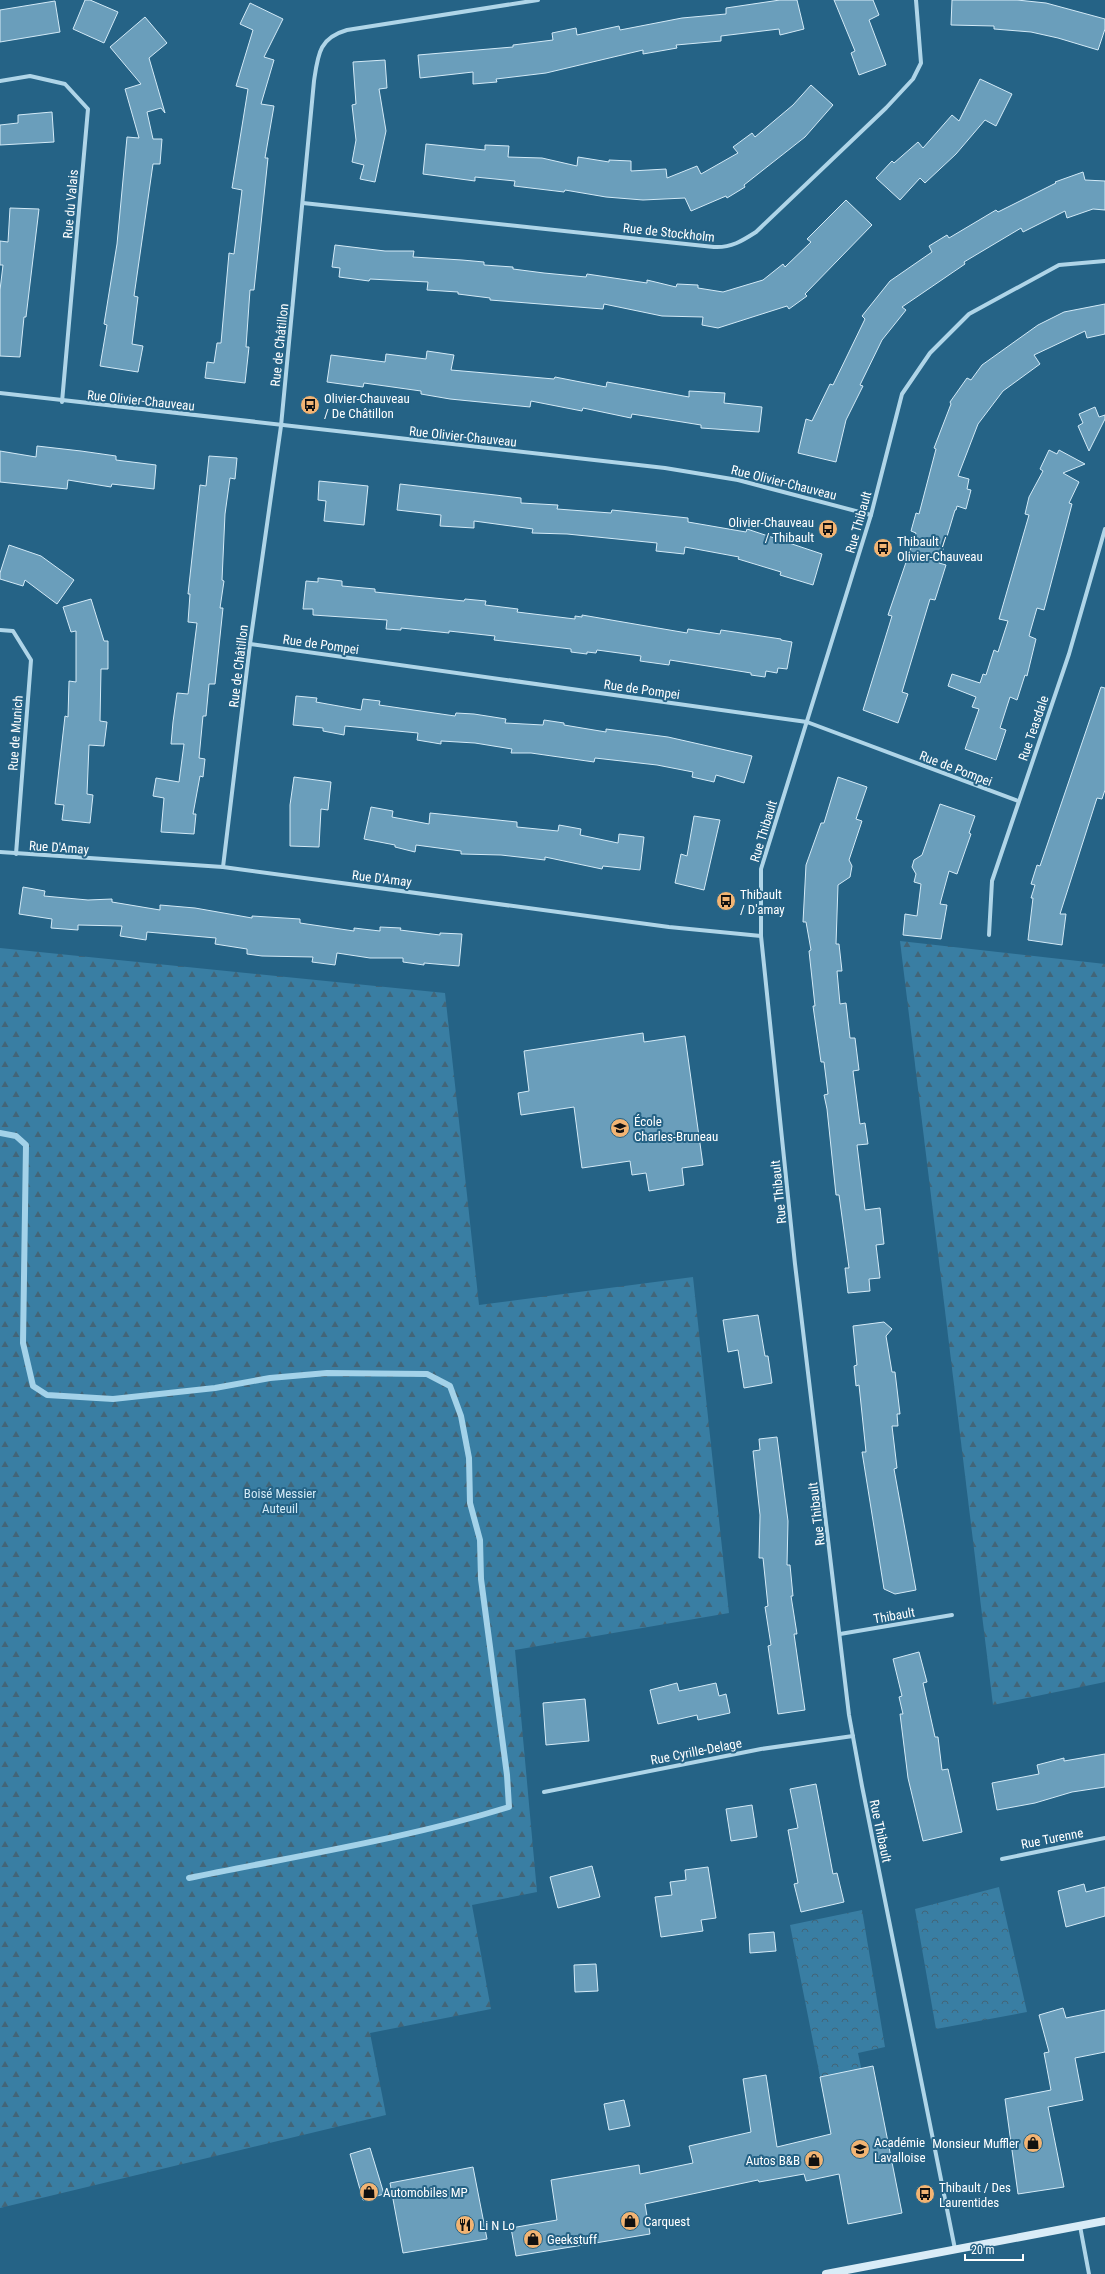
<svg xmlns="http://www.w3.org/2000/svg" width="1105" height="2274" font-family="'Roboto Condensed',sans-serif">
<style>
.forest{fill:url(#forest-firs)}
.park{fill:url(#park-crowns)}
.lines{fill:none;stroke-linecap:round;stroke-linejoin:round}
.stream{stroke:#a3d2e9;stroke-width:6}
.building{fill:#6a9ebb;stroke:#d3eaf7}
.minor{stroke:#afd5e8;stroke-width:4}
.secondary{stroke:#d9ecf7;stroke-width:8}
.labels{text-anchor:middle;stroke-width:4;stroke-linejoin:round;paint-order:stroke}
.street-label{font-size:13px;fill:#fff;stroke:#256386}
.poi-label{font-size:13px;fill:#fff;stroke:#256386;text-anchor:start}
.park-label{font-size:13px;fill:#d3eaf7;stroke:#256386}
</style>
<defs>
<pattern id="forest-firs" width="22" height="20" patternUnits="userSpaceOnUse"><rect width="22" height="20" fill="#397ea3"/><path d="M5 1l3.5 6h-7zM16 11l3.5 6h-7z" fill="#426578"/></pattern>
<pattern id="park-crowns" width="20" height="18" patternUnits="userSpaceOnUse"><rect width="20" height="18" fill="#397ea3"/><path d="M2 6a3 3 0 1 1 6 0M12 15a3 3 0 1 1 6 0" fill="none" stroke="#426578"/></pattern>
</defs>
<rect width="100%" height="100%" fill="#256386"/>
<g class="forest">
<path d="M900,941L1105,964V1682L993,1705Z"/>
<path d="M0,948L445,993L479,1305L693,1277L729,1613L515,1650L537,1892L472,1905L491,2009L370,2033L386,2115L0,2208Z"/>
</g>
<g class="park">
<path d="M999,1887L1027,2012L936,2029L915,1909Z"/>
<path d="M862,1910L885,2047L858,2053L862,2072L820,2077L790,1925Z"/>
</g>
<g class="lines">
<path class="stream" d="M0,1133L16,1136L26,1145L23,1343L33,1386L47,1395L113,1399L215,1388L270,1378L327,1373L427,1374L450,1386L461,1416L469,1458L470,1503L480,1540L481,1579L507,1775L509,1807C405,1839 296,1856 189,1878"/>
</g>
<g class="building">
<path d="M85,0H90L118,12L104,43L73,29Z"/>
<path d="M780,0H797L804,29L780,35L779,29L721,36V41L676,45L677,48L643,54V50L546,73L496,79L497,82L473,84V72L420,78L418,55L513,47V45L553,40L552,33L576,28L577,35L619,26L620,30L682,18L726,14V8Z"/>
<path d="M834,0H873L879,15L869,20L886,65L859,75L851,53L855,51Z"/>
<path d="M952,0H1017L1046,3L1105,19V29L1098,50L1058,38L1031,32L994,29V26L951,25Z"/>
<path d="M55,1L60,32L0,42V10Z"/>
<path d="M250,3L283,19L264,57L274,60L261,104L274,106L265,158H268L254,290H250L246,347H249L245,383L205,378L207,362L214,363L217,343H221L229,253L234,254L242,190L232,188L248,89L236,86L253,30L240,24Z"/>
<path d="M145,17L167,43L149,58L165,113L161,108L147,112L153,139H162L160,164H153L134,296L138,297L132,344L143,346L138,372L100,366L107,325L104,324L117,244L127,137L139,138L125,89L141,84L110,47Z"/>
<path d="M385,60L387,88L379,89L386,131L375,182L360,179L364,165L352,162L356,140L352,105L356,104L353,62Z"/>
<path d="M980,79L1012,94L996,126L985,120L956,154L925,183L920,178L900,200L876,178L892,161L894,163L918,142L923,148L952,115L959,121Z"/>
<path d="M811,85L833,105L805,137L744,185L745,187L727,198L726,196L691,211L685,198L643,200L606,197L565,190L564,192L514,186L515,181L475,177V181L423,174L426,144L485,150V145L509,146L508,157L542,158L577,166L578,157L609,162V160L631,161V171L666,169L667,178L697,166L701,174L738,153L733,147L752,133L755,137L793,105Z"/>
<path d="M52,112L54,142L0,145V125L18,123V115Z"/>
<path d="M1083,172L1085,180L1105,181V210L1093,209L1067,218L1065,211L1023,232L1021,228L964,262L965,264L902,307L906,310L882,340L860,385L863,386L846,420L836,462L798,453L806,419L812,421L830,384L833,385L865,319L862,316L890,281L932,252L929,246L947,235L949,238L996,210L998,212L1056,183L1055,182Z"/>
<path d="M846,200L872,225L805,294L807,296L789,309L787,306L718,328L702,325L703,317L662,316L604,304L603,309L490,300V298L458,294V292L427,290L428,282L370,279L369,281L339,277L340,268L332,267L335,245L385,251H414L413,257L462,260L484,262V265L513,267V269L544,273L586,277L587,274L647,283V280L676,287L677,284L698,285V288L723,292L763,280L783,264L785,267L811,242L807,239Z"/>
<path d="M10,208L39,209L26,317H24L20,357L0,356V290L3,265H0V241L8,242Z"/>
<path d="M1105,304V334L1087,338L1085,331L1034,355L1040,364L1003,391L978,424L958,476L969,479L967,489L971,490L966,509L957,506L956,510H955L939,563L946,565L935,600L930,599L902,692L908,694L898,723L863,710L892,616L888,615L916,533L911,531L916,513L919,514L936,449L934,448L951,404L950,402L967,378L971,380L982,365L1038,325L1064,312Z"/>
<path d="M427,351L454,355L451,370L554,379L555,377L606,387L607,382L689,397V391L725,393L724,403L762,407L759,432L701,428V425L632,414L631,418L583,408L582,411L531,401L530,407L450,399L421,394V391L364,383L363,387L327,382L331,355L385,362L386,354L426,359Z"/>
<path d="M1095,407L1099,417L1105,415V419L1089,451L1078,426L1083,423L1079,414Z"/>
<path d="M37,446L81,451L116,456V460L156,465L154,489L112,484L111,487L68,480L67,489L0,482V451L36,457Z"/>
<path d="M1049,450L1057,454L1059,450L1085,464L1063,473L1079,482L1069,503L1072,504L1044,610L1037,608L1029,636L1036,639L1027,676L1025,675L1017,700L1010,697L1000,728L1006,730L996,760L965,749L979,709L972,707L976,697L948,686L952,674L980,683L983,674L986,675L994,650L998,652L1008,621L999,619L1029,515L1025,514L1029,497L1043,471L1040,469Z"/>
<path d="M209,456L237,458L235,479L230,478L225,514L222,580L224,581L220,608H223L215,684H209L206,716H203L199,758L205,759L203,777L200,776L193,814H196L194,834L161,832L164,798L153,796L156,778L179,782L184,744H171L173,722L177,693L188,694L197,623L188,622L190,594H188L200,485L206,486Z"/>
<path d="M319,481L368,486L364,525L324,521L326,501L318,500Z"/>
<path d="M400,484L521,498V503L558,505L557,509L611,513L612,510L688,518V522L746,532L747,529L822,554L813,585L780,575L781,572L738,559L739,557L685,547L684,554L656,551L657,543L567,534L532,533L533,529L474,521V528L440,526L441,515L397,510Z"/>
<path d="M9,545L41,556L74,580L57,604L25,580L23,586L0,579V573Z"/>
<path d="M318,578L342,581V586L375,589V592L464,601L465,599L486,601L485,605L518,609L517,612L575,619V616L582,617V615L687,633L688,629L720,634L721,630L781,639V640L792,642L787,669L778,668L777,673L766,671L765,677L751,675V673L670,660L669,665L640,661L641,656L597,650L596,653L587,652V654L571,652V649L494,640L495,636L449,631V633L401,628V630L386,629L387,620L313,615V609H303L306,581L318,582Z"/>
<path d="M91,599L104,641H108V669H101L100,721L107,722L104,746L89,745L87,794L93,795L90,823L62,820L64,805L55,804L65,716L68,717L69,681L76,682V631L71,632L63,607Z"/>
<path d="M1101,687L1105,688V790L1102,799L1097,798L1060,914H1066L1062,945L1028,940L1033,898H1031L1035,885L1031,884L1037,865L1040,866Z"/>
<path d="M296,696L317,698L316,702L361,710L363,699L380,701L379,705L455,716L456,713L474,714L506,719L505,723L543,725L544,720L564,723V725L606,732V729L668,737L752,756L744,783L716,775L714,782L692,777L693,772L657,765L595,758L594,762L531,753H511L512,749L475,743L441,741V744L417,740L418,733L345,726L344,735L323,731V728L293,725Z"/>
<path d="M294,777L331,782L328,810L321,809L319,847L290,846V805Z"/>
<path d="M838,777L867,787L856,819L862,821L849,860L852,866L850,877L838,885L836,944H839L842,971H837L840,1004L846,1003L850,1038H855L859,1070L853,1071L860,1124L865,1123L868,1144L857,1145L865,1210L880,1208L884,1244L876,1245L880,1278L869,1279L870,1291L848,1293L845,1268H849L839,1195H836L827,1109L824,1095L828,1094L824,1062H821L813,1006H815L809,951L811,950L806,922H803L806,865L821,823H824Z"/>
<path d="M940,804L975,816L969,833L971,834L957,874L949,871L940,904L947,905L941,939L903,935L905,914L917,916L921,884L914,882L916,874L912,867L914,860L922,855Z"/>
<path d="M371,807L393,811L392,817L429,824L430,813L517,822V827L558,831L559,825L581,829L580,835L618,843L619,834L644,837L640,870L603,866L602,869L545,857V860L501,855L461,854V851L416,845L415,852L395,847V845L364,839Z"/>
<path d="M694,816L720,820L704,890L675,883L681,854L687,856Z"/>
<path d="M23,887L45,891L44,896L88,900L112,899V902L160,910V905L195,908L252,918V916L300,919V923L354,931V928L380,931V927L401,928L400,930L440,935V933L462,934L459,966L424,963V965L403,962V958H370L337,953L335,965L312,962L313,957L262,956L247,954V949L215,944L216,938L147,932L146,940L120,936L122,926L78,925V930L51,928L52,919L19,914Z"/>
<path d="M643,1033L644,1042L685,1036L703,1165L682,1168L684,1185L649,1191L646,1173L632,1175L630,1161L582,1168L574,1107L521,1115L518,1093L529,1091L524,1051Z"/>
<path d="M758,1315L765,1356H768L772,1383L744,1388L738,1350L728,1352L723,1320Z"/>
<path d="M884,1322L892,1329L886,1336L892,1372H895L900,1414H897L898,1426H892L897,1468L894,1469L916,1590L895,1594L884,1589L862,1452H866L859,1385L856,1386L854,1366L857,1365L853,1326Z"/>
<path d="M777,1437L788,1521L787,1565H790L793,1596H791L797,1634H794L805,1710L778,1714L768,1646L771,1645L765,1607L768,1606L763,1558H759L760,1515L753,1451L760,1450L759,1439Z"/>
<path d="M919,1652L927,1682L923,1683L935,1737H938L942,1770L948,1769L962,1832L923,1841L908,1778L900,1714H903L899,1697L902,1696L893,1659Z"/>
<path d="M677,1683L679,1691L716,1683L719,1696L726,1694L730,1713L698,1720L697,1715L658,1724L650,1690Z"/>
<path d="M585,1699L589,1741L546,1745L543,1703Z"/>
<path d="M1105,1754V1787L1072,1792L1035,1803L997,1810L992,1783L1039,1774L1037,1765L1064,1758V1761Z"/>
<path d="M816,1784L833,1874L837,1873L844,1902L801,1912L794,1884L798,1883L788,1830L798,1828L790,1789Z"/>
<path d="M752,1805L757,1837L731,1841L726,1809Z"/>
<path d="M592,1866L600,1897L558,1908L550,1877Z"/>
<path d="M708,1867L716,1918L701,1920L703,1931L661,1937L655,1897L672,1895L670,1882L686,1880L685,1870Z"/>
<path d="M1084,1884L1086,1892L1105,1887V1916L1066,1927L1058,1891Z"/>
<path d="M774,1932L776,1951L750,1953L749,1934Z"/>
<path d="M596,1964L598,1991L575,1992L574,1965Z"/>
<path d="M1063,2008L1066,2018L1105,2010V2052L1075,2058L1083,2100L1048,2107L1064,2187L1018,2194L1005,2099L1051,2090L1044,2053L1049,2052L1039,2015Z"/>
<path d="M873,2066L902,2213L848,2224L839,2174L806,2181L804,2174L759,2182L758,2180L645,2204L650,2234L516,2256L511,2228L557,2220L551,2180L639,2165L640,2174L693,2163L689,2146L751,2132L743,2079L766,2075L777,2147L831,2134L820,2077Z"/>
<path d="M624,2100L630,2126L609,2130L604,2104Z"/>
<path d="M370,2148L384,2194L363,2200L350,2154Z"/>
<path d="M473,2167L487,2239L403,2253L390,2183Z"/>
</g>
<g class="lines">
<g class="minor">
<path d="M0,81L30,76L65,84L88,109L62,402"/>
<path d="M303,203L714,247C731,248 742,241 756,232L886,108L913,79L921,63L916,0"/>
<path d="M0,393L665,468L738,480L871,515"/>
<path d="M0,630L13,631L31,660L16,854"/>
<path d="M250,644L807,722L1018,801"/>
<path d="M0,852L223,867L669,927L761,936"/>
<path d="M223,867L250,644L281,426L314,81C318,54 319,38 347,30L538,0"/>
<path d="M989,935L992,881L1069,654L1105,529"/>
<path d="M840,1634L952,1615"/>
<path d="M544,1792L761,1749L853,1736"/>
<path d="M1002,1859L1105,1838"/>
<path d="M1080,2226L1089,2274"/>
<path d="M955,2249L862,1786L849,1715L795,1264L761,936V869L871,515L902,394L930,353L969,314L1059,265L1105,261"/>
</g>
<path class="secondary" d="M826,2274L1105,2221"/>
</g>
<defs>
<symbol id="bus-disc" viewBox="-11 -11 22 22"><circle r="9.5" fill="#f2b473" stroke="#256386"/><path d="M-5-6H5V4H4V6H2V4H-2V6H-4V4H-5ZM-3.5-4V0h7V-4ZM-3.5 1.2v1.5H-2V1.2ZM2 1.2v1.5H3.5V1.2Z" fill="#111"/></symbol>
<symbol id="school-disc" viewBox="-11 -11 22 22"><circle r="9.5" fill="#f2b473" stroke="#256386"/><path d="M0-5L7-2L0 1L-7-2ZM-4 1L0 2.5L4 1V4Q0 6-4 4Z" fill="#111"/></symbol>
<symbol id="shop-disc" viewBox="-11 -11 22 22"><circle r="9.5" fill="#f2b473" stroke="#256386"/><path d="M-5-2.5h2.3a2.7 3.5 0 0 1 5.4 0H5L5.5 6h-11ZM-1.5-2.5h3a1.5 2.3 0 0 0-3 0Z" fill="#111"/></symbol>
<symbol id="restaurant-disc" viewBox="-11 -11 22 22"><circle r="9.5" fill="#f2b473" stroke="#256386"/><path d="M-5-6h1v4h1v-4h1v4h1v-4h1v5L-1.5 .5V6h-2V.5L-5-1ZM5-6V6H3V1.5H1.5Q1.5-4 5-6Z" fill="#111"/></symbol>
</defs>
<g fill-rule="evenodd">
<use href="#bus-disc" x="299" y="394" width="22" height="22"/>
<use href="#bus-disc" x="817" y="518" width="22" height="22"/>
<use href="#bus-disc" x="872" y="537" width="22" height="22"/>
<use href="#bus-disc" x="715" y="890" width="22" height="22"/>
<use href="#school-disc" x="609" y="1117" width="22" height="22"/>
<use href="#shop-disc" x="1022" y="2132" width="22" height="22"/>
<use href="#school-disc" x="849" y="2138" width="22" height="22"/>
<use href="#shop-disc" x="803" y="2149" width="22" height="22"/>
<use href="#shop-disc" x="358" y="2181" width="22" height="22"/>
<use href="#bus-disc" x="914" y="2183" width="22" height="22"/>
<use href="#shop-disc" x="619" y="2210" width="22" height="22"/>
<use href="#restaurant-disc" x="454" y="2214" width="22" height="22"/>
<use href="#shop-disc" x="522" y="2228" width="22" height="22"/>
</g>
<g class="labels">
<g class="street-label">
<text transform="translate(70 204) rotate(-85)" y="5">Rue du Valais</text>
<text transform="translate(669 232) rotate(6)" y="5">Rue de Stockholm</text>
<text transform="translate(279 345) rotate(-84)" y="5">Rue de Châtillon</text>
<text transform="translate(141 400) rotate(6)" y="5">Rue Olivier-Chauveau</text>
<text transform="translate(463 436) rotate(6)" y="5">Rue Olivier-Chauveau</text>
<text transform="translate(784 482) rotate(14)" y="5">Rue Olivier-Chauveau</text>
<text transform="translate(858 522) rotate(-74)" y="5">Rue Thibault</text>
<text transform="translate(321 644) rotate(8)" y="5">Rue de Pompei</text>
<text transform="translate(238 666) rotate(-83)" y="5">Rue de Châtillon</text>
<text transform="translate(642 689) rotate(8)" y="5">Rue de Pompei</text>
<text transform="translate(1033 728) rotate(-71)" y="5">Rue Teasdale</text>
<text transform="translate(15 733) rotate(-86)" y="5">Rue de Munich</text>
<text transform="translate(956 768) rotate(21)" y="5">Rue de Pompei</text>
<text transform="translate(763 831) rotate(-73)" y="5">Rue Thibault</text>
<text transform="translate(59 847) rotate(4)" y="5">Rue D'Amay</text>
<text transform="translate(382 878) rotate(7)" y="5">Rue D'Amay</text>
<text transform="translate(778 1192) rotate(-96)" y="5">Rue Thibault</text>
<text transform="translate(816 1514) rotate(-97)" y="5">Rue Thibault</text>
<text transform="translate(894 1615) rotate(-10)" y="5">Thibault</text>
<text transform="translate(696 1751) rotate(-11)" y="5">Rue Cyrille-Delage</text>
<text transform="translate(881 1831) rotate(78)" y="5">Rue Thibault</text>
<text transform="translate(1052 1838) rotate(-11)" y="5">Rue Turenne</text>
</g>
<g class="poi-label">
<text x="324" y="403">Olivier-Chauveau<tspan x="324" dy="15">/ De Châtillon</tspan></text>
<text x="814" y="527" text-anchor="end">Olivier-Chauveau<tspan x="814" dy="15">/ Thibault</tspan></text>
<text x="897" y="546">Thibault /<tspan x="897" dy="15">Olivier-Chauveau</tspan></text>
<text x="740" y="899">Thibault<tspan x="740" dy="15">/ D'amay</tspan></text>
<text x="634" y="1126">École<tspan x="634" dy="15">Charles-Bruneau</tspan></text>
<text x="874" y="2147">Académie<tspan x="874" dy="15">Lavalloise</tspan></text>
<text x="1019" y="2148" text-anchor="end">Monsieur Muffler</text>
<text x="800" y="2165" text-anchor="end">Autos B&amp;B</text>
<text x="939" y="2192">Thibault / Des<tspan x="939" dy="15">Laurentides</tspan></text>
<text x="383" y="2197">Automobiles MP</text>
<text x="644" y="2226">Carquest</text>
<text x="479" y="2230">Li N Lo</text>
<text x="547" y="2244">Geekstuff</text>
</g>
<g class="park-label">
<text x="280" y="1498">Boisé Messier<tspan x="280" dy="15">Auteuil</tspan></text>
</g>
</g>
<path d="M965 2254v6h58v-6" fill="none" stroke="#ffffff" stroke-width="2"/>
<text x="971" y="2254" font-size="12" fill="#ffffff" stroke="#256386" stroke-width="3" paint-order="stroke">20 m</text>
</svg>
